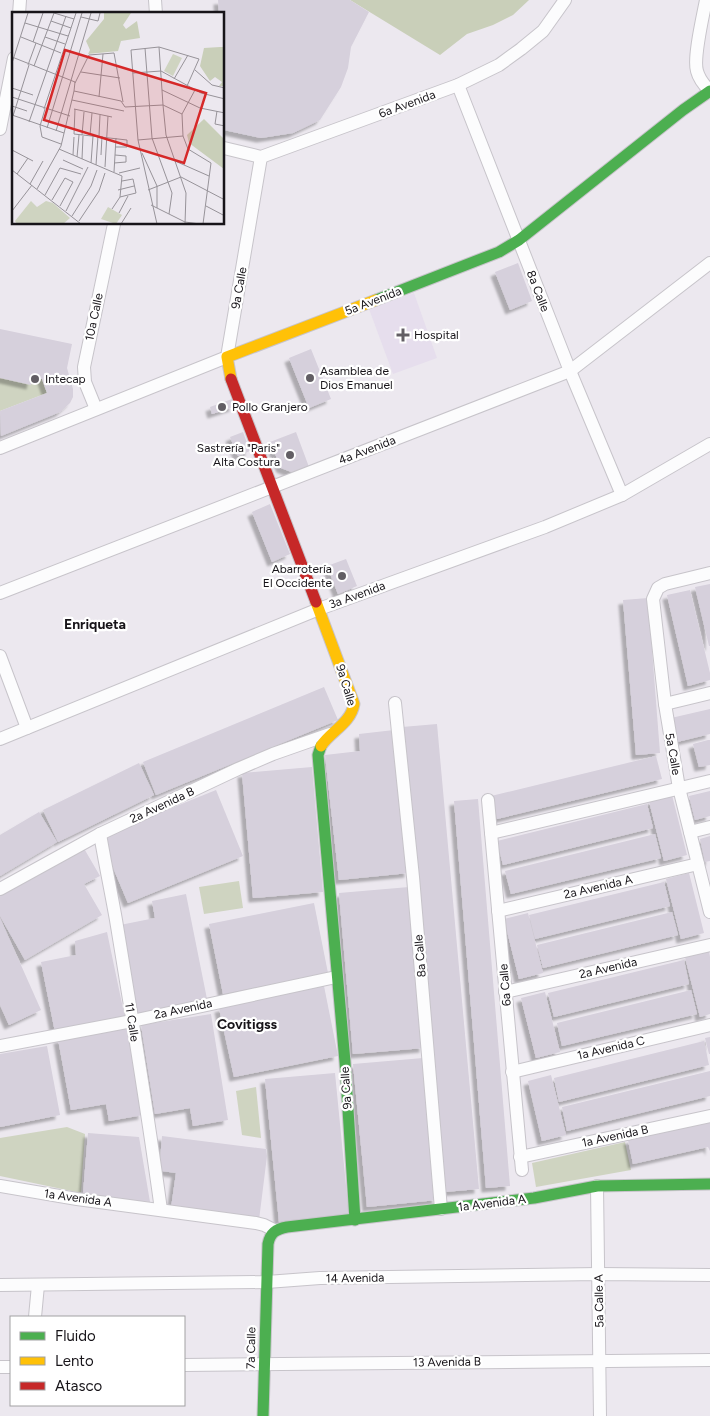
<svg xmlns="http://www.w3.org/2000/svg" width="710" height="1416" font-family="Figtree,sans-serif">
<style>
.built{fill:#e6deed}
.green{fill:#cfd4c1}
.forest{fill:#c9cfb9}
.building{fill:#d6d0dc;filter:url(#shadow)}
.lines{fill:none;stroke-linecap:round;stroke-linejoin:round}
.street-casing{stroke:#c7c4ca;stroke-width:14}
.fast-casing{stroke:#c7c4ca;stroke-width:13}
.slow-casing{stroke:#c7c4ca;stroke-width:13}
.jam-casing{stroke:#c7c4ca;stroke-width:13}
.street{stroke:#fcfcfd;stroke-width:12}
.fast{stroke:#4caf50;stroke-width:11}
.slow{stroke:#ffc107;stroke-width:11}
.jam{stroke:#c62828;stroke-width:11}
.poi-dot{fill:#625e64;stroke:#fff;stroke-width:2}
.labels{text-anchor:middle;stroke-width:4.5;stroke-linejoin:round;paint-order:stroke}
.street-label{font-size:12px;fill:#171419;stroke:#fff}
.poi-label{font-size:12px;fill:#171419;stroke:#fff;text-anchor:start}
.neighbourhood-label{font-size:14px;font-weight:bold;fill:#171419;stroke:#fff}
.inset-road{fill:none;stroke:#979399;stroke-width:1}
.view{fill:#d62828;fill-opacity:0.15;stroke:#d62828;stroke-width:2.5}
.inset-edge{fill:none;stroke:#171419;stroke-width:2.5}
</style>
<defs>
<filter id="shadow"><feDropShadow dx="-4.5" dy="4.5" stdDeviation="1" flood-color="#0004"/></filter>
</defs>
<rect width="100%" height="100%" fill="#ece8ef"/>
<path class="built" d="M414,293L437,358L393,374L369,309Z"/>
<g class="green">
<path d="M33,375L42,379L47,393L0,411V378Z"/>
<path d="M239,881L243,908L204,914L199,887Z"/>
<path d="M256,1087L261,1138L242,1135L236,1091Z"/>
<path d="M67,1127L85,1134L81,1193L0,1176V1138Z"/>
<path d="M625,1142L631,1170L536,1187L532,1163Z"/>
</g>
<path class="forest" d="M350,0H529L513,15L493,25L467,34L440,55Z"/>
<g class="building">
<path d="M218,0H350L369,12L351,47L348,68L341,87L320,120L293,133L261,138L224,130V14H219Z"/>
<path d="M518,263L532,301L510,310L495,272Z"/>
<path d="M0,329L72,344L67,368L73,389V397L70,403L60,412L1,436L0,411L47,393L42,379L33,375L31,385L0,378Z"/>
<path d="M311,349L331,399L309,408L289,358Z"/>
<path d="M232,399L234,407L212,414L210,407Z"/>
<path d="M243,432L250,451L238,456L230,437Z"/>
<path d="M296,432L309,467L294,473L281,468L270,442Z"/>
<path d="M270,504L290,554L272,562L252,512Z"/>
<path d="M346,559L357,586L338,594L327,566Z"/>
<path d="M710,584V646H709L695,587Z"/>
<path d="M690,590L710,673V680L688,686L667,595Z"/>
<path d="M648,598L660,753L636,755L623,600Z"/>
<path d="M324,687L338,720L156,795L143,762Z"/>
<path d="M710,709V734L677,742L671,718Z"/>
<path d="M437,724L479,1189L444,1192L402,727Z"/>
<path d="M394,730L409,873L339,880L325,755L360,751L359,734Z"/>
<path d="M708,740H710V765L699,767L693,744Z"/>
<path d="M656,756L662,779L497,819L491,796Z"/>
<path d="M139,763L154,795L58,842L43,810Z"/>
<path d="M312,767L323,892L253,898L242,773Z"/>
<path d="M216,790L243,856L128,903L100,837Z"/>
<path d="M710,791V816L695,820L689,796Z"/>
<path d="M672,795L687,855L664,861L649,801Z"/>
<path d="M478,799L510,1186L486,1188L454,801Z"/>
<path d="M647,804L653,828L503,865L497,841Z"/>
<path d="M39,812L57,842L0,876V835Z"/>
<path d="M655,834L661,858L511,894L505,871Z"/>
<path d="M710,836V861L705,862L700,839Z"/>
<path d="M82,845L100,876L84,884L102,915L25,960L0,916V892Z"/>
<path d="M689,873L704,933L681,939L666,879Z"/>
<path d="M664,882L670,906L535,939L529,915Z"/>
<path d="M409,887L424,1048L353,1054L339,893Z"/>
<path d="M186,894L207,999L138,1013L120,925L155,918L152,901Z"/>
<path d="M314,903L328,973L223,994L209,924Z"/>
<path d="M672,912L678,935L543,968L537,945Z"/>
<path d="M528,913L543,973L519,979L504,919Z"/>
<path d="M0,918L41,1010L9,1025L0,1005Z"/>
<path d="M107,932L125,1018L55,1032L41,962L76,955L75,941Z"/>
<path d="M709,951L710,957V1014L700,1017L685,957Z"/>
<path d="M684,960L689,984L554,1017L548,993Z"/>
<path d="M324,986L338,1056L234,1077L219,1008Z"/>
<path d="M691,990L697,1014L562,1046L557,1023Z"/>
<path d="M545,992L560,1052L536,1058L521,998Z"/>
<path d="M211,1014L228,1120L193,1126L190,1108L155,1114L141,1025Z"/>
<path d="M128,1027L143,1115L109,1121L106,1104L71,1110L58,1039Z"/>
<path d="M710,1037V1054H709L705,1038Z"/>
<path d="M704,1041L709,1065L559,1102L554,1078Z"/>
<path d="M47,1046L60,1115L0,1127V1054Z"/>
<path d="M423,1058L437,1200L367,1207L353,1064Z"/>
<path d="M710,1071V1096L567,1131L562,1107Z"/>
<path d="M335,1073L349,1216L279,1222L265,1079Z"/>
<path d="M551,1075L566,1135L542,1141L528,1081Z"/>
<path d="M710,1122V1151L708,1147L633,1164L628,1140Z"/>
<path d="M88,1133L139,1137L150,1202L83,1194Z"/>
<path d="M162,1136L266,1149L267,1156L259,1220L171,1208L176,1173L162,1171L160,1161Z"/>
</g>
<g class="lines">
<defs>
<g id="street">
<path d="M155,0L156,14"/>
<path d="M706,0C703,16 693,58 697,71C699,79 704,85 710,91"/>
<path d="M19,14L20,0"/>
<path d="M458,85L570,371L622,495"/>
<path d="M0,129L14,58"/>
<path d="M224,148L261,157L458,85L499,65L521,49L543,31L565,0"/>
<path d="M96,409L85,382L84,367L114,224"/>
<path d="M0,448L227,357L261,157"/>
<path d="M710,573L665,584L658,588L653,599L665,704L679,788L710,912"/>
<path d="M0,593L570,371L710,263"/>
<path d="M0,656L27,728"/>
<path d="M395,703L413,877L441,1209"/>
<path d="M665,704L710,693"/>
<path d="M0,739L319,609L545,527L622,495L710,444"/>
<path d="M488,800L522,1170"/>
<path d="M690,832L710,827"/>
<path d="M491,833L710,781"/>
<path d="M100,834C105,863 111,892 116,920C132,1017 148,1113 161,1210"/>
<path d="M0,889L100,834L238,769L273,754L330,734"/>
<path d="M498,911L698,864"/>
<path d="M505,992L710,945"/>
<path d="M0,1046L132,1021L336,977"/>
<path d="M512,1072L710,1025"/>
<path d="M520,1157L710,1116"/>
<path d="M0,1186L77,1199L256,1223L264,1225L274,1230"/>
<path d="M597,1186L600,1416"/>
<path d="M0,1285L267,1282L320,1278L599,1274L710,1275"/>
<path d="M35,1317L38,1285"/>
<path d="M184,1365L710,1360"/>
<path d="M0,1367H11"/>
</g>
<g id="fast">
<path d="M376,300L499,252L519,240L683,110L710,91"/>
<path d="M321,746L318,755L345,1062L355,1220"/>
<path d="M263,1416L268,1244C270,1233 276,1229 287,1227L534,1198L597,1186L710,1184"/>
</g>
<g id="slow">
<path d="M231,379L227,357L376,300"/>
<path d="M316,602L354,704C351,723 331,731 321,746"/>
</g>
<path id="jam" d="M231,379L316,602"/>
</defs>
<use href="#street" class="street-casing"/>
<use href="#fast" class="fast-casing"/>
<use href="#slow" class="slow-casing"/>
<use href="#jam" class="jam-casing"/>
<use href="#street" class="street"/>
<use href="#fast" class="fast"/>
<use href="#slow" class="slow"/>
<use href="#jam" class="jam"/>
</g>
<g class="poi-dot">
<path d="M400.5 327.5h5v5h5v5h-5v5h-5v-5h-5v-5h5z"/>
<circle cx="310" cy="378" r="5"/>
<circle cx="35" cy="379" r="5"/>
<circle cx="222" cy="407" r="5"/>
<circle cx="290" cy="455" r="5"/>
<circle cx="342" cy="576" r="5"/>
</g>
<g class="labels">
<g class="street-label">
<text transform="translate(407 104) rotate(-20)" y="4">6a Avenida</text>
<text transform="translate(239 288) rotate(-80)" y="4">9a Calle</text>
<text transform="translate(538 291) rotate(69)" y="4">8a Calle</text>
<text transform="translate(373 301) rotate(-21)" y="4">5a Avenida</text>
<text transform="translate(94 317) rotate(-78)" y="4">10a Calle</text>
<text transform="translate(367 450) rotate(-21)" y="4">4a Avenida</text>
<text transform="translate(357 595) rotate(-20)" y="4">3a Avenida</text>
<text transform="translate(346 685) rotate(73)" y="4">9a Calle</text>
<text transform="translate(673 754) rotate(80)" y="4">5a Calle</text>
<text transform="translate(162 805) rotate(-25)" y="4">2a Avenida B</text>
<text transform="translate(598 887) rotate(-13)" y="4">2a Avenida A</text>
<text transform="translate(420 956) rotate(-95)" y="4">8a Calle</text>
<text transform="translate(608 968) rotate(-13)" y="4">2a Avenida</text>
<text transform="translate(505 985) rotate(-95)" y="4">6a Calle</text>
<text transform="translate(183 1009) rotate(-12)" y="4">2a Avenida</text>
<text transform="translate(132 1022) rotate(81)" y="4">11 Calle</text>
<text transform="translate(611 1048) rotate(-13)" y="4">1a Avenida C</text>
<text transform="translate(346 1088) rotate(-94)" y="4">9a Calle</text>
<text transform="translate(615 1136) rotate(-12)" y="4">1a Avenida B</text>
<text transform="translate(78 1198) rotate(8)" y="4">1a Avenida A</text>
<text transform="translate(492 1203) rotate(-7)" y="4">1a Avenida A</text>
<text transform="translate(355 1278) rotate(-1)" y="4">14 Avenida</text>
<text transform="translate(599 1301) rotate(-91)" y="4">5a Calle A</text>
<text transform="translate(251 1348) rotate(-89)" y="4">7a Calle</text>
<text transform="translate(447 1362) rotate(-1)" y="4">13 Avenida B</text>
</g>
<g class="poi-label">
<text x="414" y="339">Hospital</text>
<text x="320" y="375">Asamblea de<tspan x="320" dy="14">Dios Emanuel</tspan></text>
<text x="45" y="383">Intecap</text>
<text x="232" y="411">Pollo Granjero</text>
<text x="280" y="452" text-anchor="end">Sastrería "Paris"<tspan x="280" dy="14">Alta Costura</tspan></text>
<text x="332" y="573" text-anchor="end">Abarrotería<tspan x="332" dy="14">El Occidente</tspan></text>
</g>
<g class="neighbourhood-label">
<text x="95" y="629">Enriqueta</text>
<text x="247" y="1029">Covitigss</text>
</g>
</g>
<g transform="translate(12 12)">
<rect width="212" height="212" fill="#ece8ef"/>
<path d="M161,42L170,46L161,64L152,59ZM19,189L25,195L34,189L41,191L58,206L51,212H5L3,209ZM96,195L110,203L104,212L89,207Z" fill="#cfd4c1"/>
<path d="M92,1H119L111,13L114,17L125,9L128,26L109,29L106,39L76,42L78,38L74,29L92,7ZM208,35H212V74H207L210,70L203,65L198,69L188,54L192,36ZM192,107L212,127V157L177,131L175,123Z" fill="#c9cfb9"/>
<path class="inset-road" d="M42,1L62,7M69,5L86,9L88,1M39,9L59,16M13,11L56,24M9,25L49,41M33,25L53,32M21,30L31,1M147,35L151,93L170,102M133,36L140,126L160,181L157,202M0,45L63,70L62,79L109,89L113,95L151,93L154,123L174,181L173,212M0,51L16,1M16,53L24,31M22,54L42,1M183,58L200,73L213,76M69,60L108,66M121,61L149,59L189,81L213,87M162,67L176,43M63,71L77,43L102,41L111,90M0,76L21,83M150,78L188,96L213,101M183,78L170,102L171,124L176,137L199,151L191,212M0,85L58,104M87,85L91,42M60,88L112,99M0,94L15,99M32,97L64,1M33,97L28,114L30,125L49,132M62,97L100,105M63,97L62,122L115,128V135H103M205,99L203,112L213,114M0,103L52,121M1,104L17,53M17,110L54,4M35,116L70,1M44,119L79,1M70,123L72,100M78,123L80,101M87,124L88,103M126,128L171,124M47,137L110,164L108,185L100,197M0,138L21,149M130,141L145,174V196M61,143L62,125M89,143L90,124M65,145L67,123M70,147L71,124M51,148L71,157M163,149L197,164M79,151L81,124M102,151L114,150V144L103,143M84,153L86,124M93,155L96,104M0,158L69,212M102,160L104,126M107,161L128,156M5,162L16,146M18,172L31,149M25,177L49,134L62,79M106,178L122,174M136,178L169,165L213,188M33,183L48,156L69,162M108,185L124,181L121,167L110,169M40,188L53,166L61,170L48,194M139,193L173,210L188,212M194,194L213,204M0,199L20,173M54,199L76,155M107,201L116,184M60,204L79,174L85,158M67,209L87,179L93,161M109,212L119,196M145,212L126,128L119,38L147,35L187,47L175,74"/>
<path class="view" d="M53,38L194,81L172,151L32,108Z"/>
<rect width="212" height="212" class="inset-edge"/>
</g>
<rect x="10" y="1316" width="175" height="90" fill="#ffffff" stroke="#a2a1a3"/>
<rect x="20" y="1332" width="25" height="8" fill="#4caf50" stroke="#a2a1a3"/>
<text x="55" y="1341" font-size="15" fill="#171419">Fluido</text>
<rect x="20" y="1357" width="25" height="8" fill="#ffc107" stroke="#a2a1a3"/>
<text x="55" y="1366" font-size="15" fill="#171419">Lento</text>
<rect x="20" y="1382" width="25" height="8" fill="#c62828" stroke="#a2a1a3"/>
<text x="55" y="1391" font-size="15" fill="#171419">Atasco</text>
</svg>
